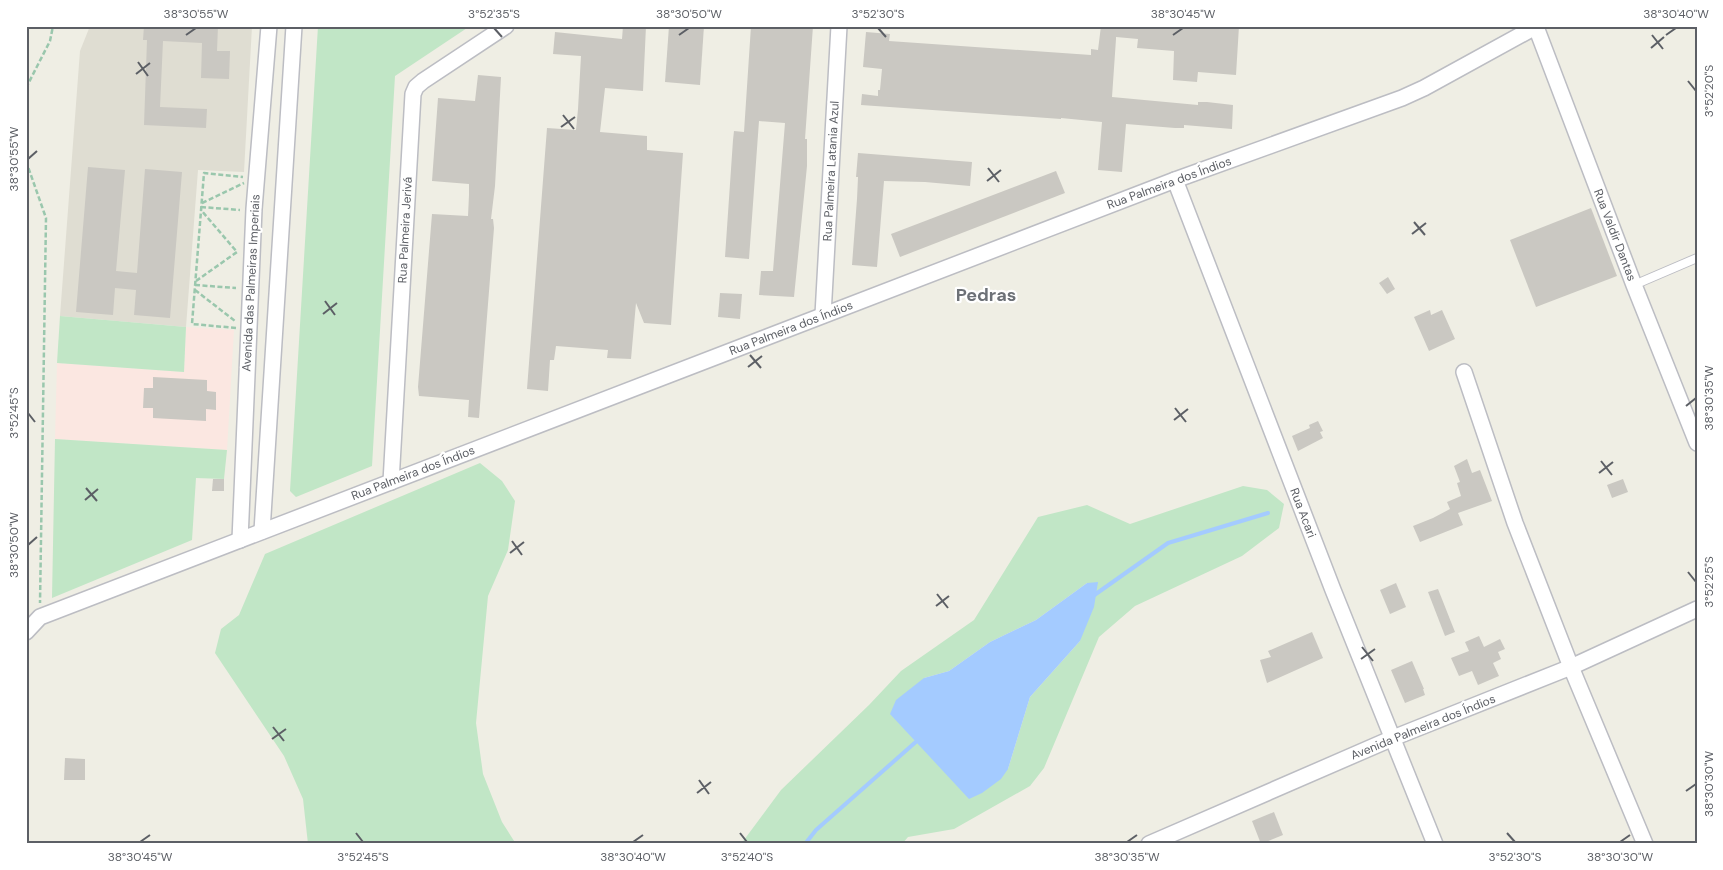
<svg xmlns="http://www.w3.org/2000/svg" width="1723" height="870" font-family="'DM Sans',sans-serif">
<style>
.education{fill:#dfddd2}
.medical{fill:#fbe7e1}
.green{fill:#c1e6c6;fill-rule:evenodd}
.water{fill:#a4cbff}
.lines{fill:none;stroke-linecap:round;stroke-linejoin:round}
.stream{stroke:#a4cbff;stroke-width:4}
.building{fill:#cac8c2}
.service-casing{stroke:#bcbdc3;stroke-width:10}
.minor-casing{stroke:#bcbdc3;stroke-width:18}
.path{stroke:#9ac7ad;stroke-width:2.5;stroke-dasharray:5 2.5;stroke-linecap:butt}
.service{stroke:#fff;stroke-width:8}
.minor{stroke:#fff;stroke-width:15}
.ticks{fill:none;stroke:#5c5f65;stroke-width:2}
.labels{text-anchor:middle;stroke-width:4.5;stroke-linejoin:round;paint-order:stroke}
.street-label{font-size:12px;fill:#5c5f65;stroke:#fff}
.district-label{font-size:18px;font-weight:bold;fill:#6d7177;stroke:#fff}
.neatline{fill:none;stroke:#5c5f65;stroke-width:2}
.ticks-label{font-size:12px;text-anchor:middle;fill:#5c5f65}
</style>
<rect width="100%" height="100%" fill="#efeee4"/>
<path class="education" d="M90,26H252L244,172L198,170L186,327L60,316L80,51Z"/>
<path class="medical" d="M186,327L234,330L227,450L55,439L57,363L184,372Z"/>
<g class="green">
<path d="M318,26H470L395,76L372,466L296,497L290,491Z"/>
<path d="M60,316L186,327L184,372L57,363Z"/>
<path d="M55,439L227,450L224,479L196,478L192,540L52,598Z"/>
<path d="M480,463L502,481L515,501L508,550L488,596L476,723L483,774L502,822L516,844H308L303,799L284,756L215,653L221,629L239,615L265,554Z"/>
<path d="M1243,486L1267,490L1284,504L1279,528L1242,556L1135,606L1099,637L1044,768L1030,786L954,829L908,837L902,844H741L781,790L869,705L901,671L974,620L1038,517L1087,505L1130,524ZM1087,583L1080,641L1030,697L1008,769L924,678L949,671L990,642L1036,620Z"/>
</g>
<path class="water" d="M1098,582L1094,607L1080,641L1030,697L1008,769L1001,779L982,793L969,799L890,714L896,700L924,678L949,671L990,642L1036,620L1087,583Z"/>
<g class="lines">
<g class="stream">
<path d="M1093,596L1168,543L1268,513"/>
<path d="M805,844L816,830L918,740"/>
</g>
</g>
<g class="building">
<path d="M144,26H218L217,51H230L229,79L201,78L202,43L163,41L160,107L207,109L206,128L144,125L147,40H143Z"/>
<path d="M623,26H646L643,91L605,88L600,132L647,136V150L683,153L671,325L644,323L636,303L631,359L607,358L608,350L556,346L554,360H550L548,391L527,389L547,128L576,130L578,109L581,56L553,54L555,32L622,39Z"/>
<path d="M669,26H704L700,85L665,82Z"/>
<path d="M751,26H813L805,139H807V166L794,297L759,295L761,271H773L785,123L759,121L749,259L725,257L733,140L734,131L744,132Z"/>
<path d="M1101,26H1239L1236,75L1198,72L1197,82L1173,80L1174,51L1137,48L1138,39L1116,37V39L1112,97L1198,105V102H1207L1233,105L1232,129L1184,125V128H1175L1126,124L1122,172L1098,170L1102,122L1061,118V119L861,105L862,94L878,96V90H880L882,69L863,67L866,32L890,34L889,41L1091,55V49L1098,50Z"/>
<path d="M478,75L501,77L495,186L491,219H493L494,228L479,418L468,417L469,400L419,396L418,387L432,214L468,216L469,195V184L432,181L438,98L475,101Z"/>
<path d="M858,153L972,162L970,186L925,182L884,181L877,267L852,265L857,199L858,177H856Z"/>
<path d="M88,167L125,170L116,271L137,273L145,169L182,172L170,318L134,315L136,290L115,288L113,315L76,312Z"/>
<path d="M1056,171L1065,193L900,257L891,234Z"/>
<path d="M1591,208L1617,276L1536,307L1510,240Z"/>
<path d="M1388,277L1395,289L1387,294L1379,283Z"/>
<path d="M720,293L742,294L740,319L718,317Z"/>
<path d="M1430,310L1431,315L1442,310L1455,339L1429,351L1414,317Z"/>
<path d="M153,377L207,380V391L216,392V410L206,409V421L153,418V408H143L144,388H153Z"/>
<path d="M1318,421L1323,431L1320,432L1323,438L1298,451L1292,436L1310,428L1309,425Z"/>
<path d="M1467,459L1472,473L1480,470L1492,501L1458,513L1463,525L1420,542L1413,526L1433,518L1450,509L1447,502L1461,496L1457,483L1460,482L1454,466Z"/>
<path d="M213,479H224V491H212Z"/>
<path d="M1623,479L1628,492L1612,498L1607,485Z"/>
<path d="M1396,583L1406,607L1390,614L1380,590Z"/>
<path d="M1438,589L1455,632L1445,636L1428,592Z"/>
<path d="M1312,632L1323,658L1267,683L1260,660L1271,657L1268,651Z"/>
<path d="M1479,636L1484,647L1500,639L1505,649L1498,652L1501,659L1493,663L1499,676L1478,685L1472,671L1459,676L1451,658L1469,651L1465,642Z"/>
<path d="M1412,661L1424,689H1423L1425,695L1405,703L1391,670Z"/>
<path d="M65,758L85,759V780H64Z"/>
<path d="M1274,812L1283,835L1261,844L1252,821Z"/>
</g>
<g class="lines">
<defs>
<path id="service" d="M1634,285L1697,258"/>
<g id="minor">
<path d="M1536,27L1634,285L1697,443"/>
<path d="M1175,180L1333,590L1435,844"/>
<path d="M823,315L839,26"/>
<path d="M1464,372L1515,523L1571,667L1645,844"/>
<path d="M391,482L413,94L416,87L423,81L506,26"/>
<path d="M262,531L294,26"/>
<path d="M240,540L254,209L269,26"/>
<path d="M26,632L40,617L1175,180L1402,98L1424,88L1537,26"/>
<path d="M1149,844L1393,738L1571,667L1697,609"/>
</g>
</defs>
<use href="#service" class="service-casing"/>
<use href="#minor" class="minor-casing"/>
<g class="path">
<path d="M26,88L50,41L53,26"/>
<path d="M26,161L46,218L40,603"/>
<path d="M202,203L244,183"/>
<path d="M201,207L240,210"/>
<path d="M196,281L237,252L201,210"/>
<path d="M195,285L236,288"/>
<path d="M195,290L235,321"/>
<path d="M236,328L192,324L204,173L243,177"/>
</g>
<use href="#service" class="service"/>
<use href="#minor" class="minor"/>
</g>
<path class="ticks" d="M494,28L502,37M878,28L886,37M186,35L196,28M679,35L689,28M1173,35L1183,28M1652,35L1663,49M1666,35L1676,28M1651,48L1664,37M138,62L148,76M136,74L150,63M1688,81L1696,91M563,115L574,129M561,127L575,117M28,159L37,151M988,168L999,182M987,181L1001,170M1414,222L1425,235M1412,234L1426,223M325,301L335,315M323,314L337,303M750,355L761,368M748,367L762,356M1686,406L1696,398M1175,408L1186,422M28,413L35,422M1174,420L1188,409M1601,461L1612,475M1599,473L1613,462M86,488L97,501M85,500L98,489M512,541L522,555M28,545L37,537M510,553L524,542M1688,572L1696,582M937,594L948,608M936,606L949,596M1362,647L1373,661M1361,659L1375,649M273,727L284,741M272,739L286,729M699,780L709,794M1686,791L1696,784M697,793L711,782M356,833L363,842M740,833L747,842M1507,833L1515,842M140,842L150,835M633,842L643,835M1127,842L1137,835M1620,842L1630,835"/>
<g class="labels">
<g class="street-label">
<text transform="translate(831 171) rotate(-87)" y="4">Rua Palmeira Latania Azul</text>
<text transform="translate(1169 183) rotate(-20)" y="4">Rua Palmeira dos Índios</text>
<text transform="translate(405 230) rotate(-87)" y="4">Rua Palmeira Jerivá</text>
<text transform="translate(1615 235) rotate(69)" y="4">Rua Valdir Dantas</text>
<text transform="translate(251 283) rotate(-87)" y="4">Avenida das Palmeiras Imperiais</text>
<text transform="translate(791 328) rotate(-21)" y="4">Rua Palmeira dos Índios</text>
<text transform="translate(413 473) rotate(-21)" y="4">Rua Palmeira dos Índios</text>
<text transform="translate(1303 513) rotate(69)" y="4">Rua Acari</text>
<text transform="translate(1423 727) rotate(-22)" y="4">Avenida Palmeira dos Índios</text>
</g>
<g class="district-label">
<text x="986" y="301">Pedras</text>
</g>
</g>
<rect width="1723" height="870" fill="none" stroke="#ffffff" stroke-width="55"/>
<rect x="28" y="28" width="1668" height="814" class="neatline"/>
<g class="ticks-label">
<text x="196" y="18">38°30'55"W</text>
<text x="494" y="18">3°52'35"S</text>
<text x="689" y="18">38°30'50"W</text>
<text x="878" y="18">3°52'30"S</text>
<text x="1183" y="18">38°30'45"W</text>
<text x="1676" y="18">38°30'40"W</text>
<text transform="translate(1709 91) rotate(-90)" y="4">3°52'20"S</text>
<text transform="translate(14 159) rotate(-90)" y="4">38°30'55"W</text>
<text transform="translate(1709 398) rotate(-90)" y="4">38°30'35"W</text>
<text transform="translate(14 413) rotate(-90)" y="4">3°52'45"S</text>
<text transform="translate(14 545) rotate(-90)" y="4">38°30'50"W</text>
<text transform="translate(1709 582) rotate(-90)" y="4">3°52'25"S</text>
<text transform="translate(1709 784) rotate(-90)" y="4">38°30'30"W</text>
<text x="140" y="861">38°30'45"W</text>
<text x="363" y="861">3°52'45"S</text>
<text x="633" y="861">38°30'40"W</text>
<text x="747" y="861">3°52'40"S</text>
<text x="1127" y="861">38°30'35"W</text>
<text x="1515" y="861">3°52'30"S</text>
<text x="1620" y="861">38°30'30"W</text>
</g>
</svg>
